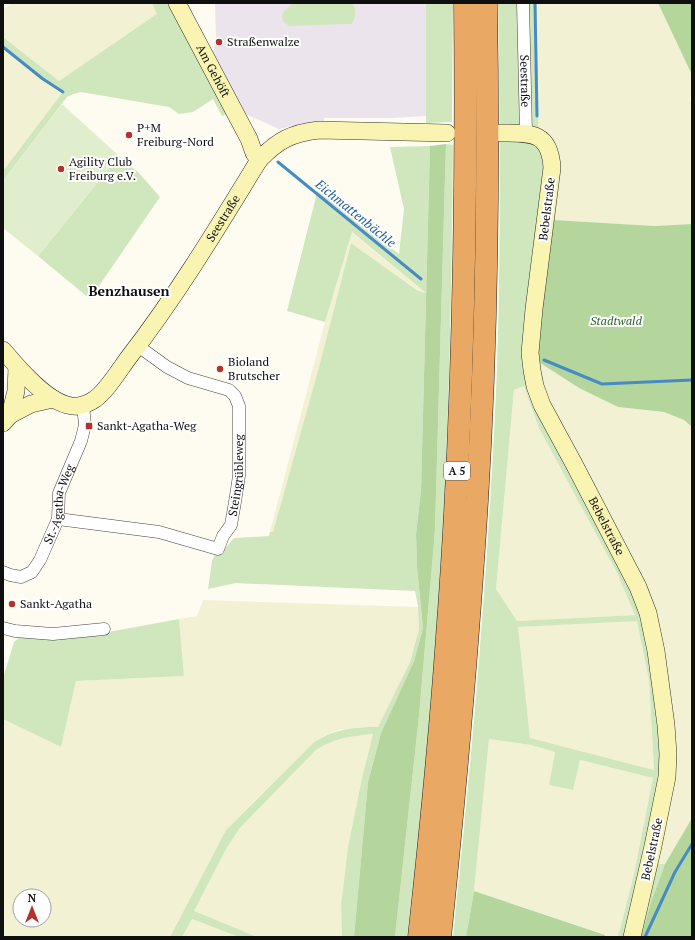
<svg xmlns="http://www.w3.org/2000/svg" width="695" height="940" font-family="'PT Serif',serif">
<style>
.industrial{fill:#ece4ec}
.farmland{fill:#f2f1d3;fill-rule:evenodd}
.green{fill:#d0e6bd;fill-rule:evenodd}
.forest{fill:#b4d69d}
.pitch{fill:#e1eece}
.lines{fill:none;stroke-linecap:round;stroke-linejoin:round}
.stream{stroke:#468bc3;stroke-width:3}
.street-casing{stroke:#424242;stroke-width:13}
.secondary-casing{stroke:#313131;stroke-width:18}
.highway-casing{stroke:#202020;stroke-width:23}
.street{stroke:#fff;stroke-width:12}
.secondary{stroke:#f9f4b1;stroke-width:17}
.highway{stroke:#e9a864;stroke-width:22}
.poi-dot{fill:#b43131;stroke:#fff;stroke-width:1.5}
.labels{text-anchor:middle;stroke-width:4;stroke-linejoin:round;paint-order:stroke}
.shield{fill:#fff;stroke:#575757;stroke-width:1}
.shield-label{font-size:11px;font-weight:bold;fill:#0f0f0f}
.poi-label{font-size:12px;fill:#0f0f0f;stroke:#fff;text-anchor:start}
.street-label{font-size:12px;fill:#0f0f0f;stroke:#fff}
.park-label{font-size:12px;font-style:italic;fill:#2d6223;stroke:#fff}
.water-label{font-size:13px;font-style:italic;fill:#215d97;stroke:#fff}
.quarter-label{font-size:14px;font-weight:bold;fill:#0f0f0f;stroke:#fff}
</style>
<rect width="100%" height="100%" fill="#fefcf1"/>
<path class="industrial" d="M215,3H426V116L392,118H324V122L304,123L279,129L241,112L212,55L216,40Z"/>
<g class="farmland">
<path d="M12,3H152L158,14L59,81L3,37V9Z"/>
<path d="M538,3H658L692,75V89L690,100L692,103V224L654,226L554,220L558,158L538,126Z"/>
<path d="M3,49L40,79L62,93L3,171Z"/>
<path d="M351,232L427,294L418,291L351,243L319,367L273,532H270L325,322Z"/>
<path d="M537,361L579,388L618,407L664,412L684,420L692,427V818L665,864H656L675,730L642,578L619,531L556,416L543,384Z"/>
<path d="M524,386L539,428L617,573L635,615L517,621L496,589L514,390Z"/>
<path d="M203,600L418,607L419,629L410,662L378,727H363L338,730L324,736L313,743L252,803L226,830L170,937H3V719L61,747L76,681L184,676L179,619L197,616ZM20,896H44V920H20Z"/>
<path d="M637,620L649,680L654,770L530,738L517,627Z"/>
<path d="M373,734L362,778L348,847L341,905L342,937H257L193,912L225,851L239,829L316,750L325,743L337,740L358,735Z"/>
<path d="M489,739L531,745L555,752L549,785L573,790L579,760L653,778L634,874L618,937H605V935L474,891Z"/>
<path d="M192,919L239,937H182Z"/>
</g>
<g class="green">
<path d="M152,3H187L192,11L184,16L228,114L222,116L213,99L193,112L179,114L169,107L81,92L73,94L67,97L3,181V171L62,93L40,79L3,49V37L59,81L157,14Z"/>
<path d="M294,3H352C357,8 356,19 351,24H346L289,26L283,21C280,12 287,8 294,3Z"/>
<path d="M426,3H453L452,122L426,123Z"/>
<path d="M498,3H537L538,126L558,158L554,220L537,361L543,384L556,416L619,531L642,578L670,693L675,730V759L664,836L656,864H665L651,902L641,937H618L634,874L653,778L580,760L573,790L549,785L555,752L531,745L489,739L474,891L466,937H453C473,748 489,559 497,370C501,248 500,125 498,3ZM524,386L539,428L617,573L635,615L517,621L496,589L514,390ZM637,621L649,680L654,770L530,738L518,627Z"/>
<path d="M446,144L453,145C452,232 451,320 448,408C442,585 428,761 407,937H395L419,716L435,531Z"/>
<path d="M430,146L421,490L416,534L417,568L423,628L414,661L381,733L368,782L354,937H342L341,905L348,847L362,778L373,734C353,736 333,738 316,750L239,829L225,851L194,911L257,937H239L192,919L182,937H170L226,830L313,743C334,729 353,727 378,727L410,662L419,629L418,607L415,591L236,583L208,589L212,561L215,554L224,550L233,539L235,538L269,536L270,532H273L319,367L351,243L418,291L426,293L352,232L325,322L287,311L318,189L399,254L404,209L390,147Z"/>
<path d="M119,156L139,173L160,197L90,299L38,256Z"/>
<path d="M179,619L184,676L76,681L61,747L3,719V674L4,675L14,642L19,638L81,637Z"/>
</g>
<g class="forest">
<path d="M658,3H692V75Z"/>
<path d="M446,144L435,531L419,716L395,937H354L368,782L381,733L414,661L423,628L417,568L416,534L421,490L430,146Z"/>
<path d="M554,220L654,226L692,224V427L684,420L664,412L618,407L579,388L537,361L541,309Z"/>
<path d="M692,818V937H641L651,902L665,864Z"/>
<path d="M474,891L605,935V937H466Z"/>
</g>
<path class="pitch" d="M62,104L119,156L38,256L3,228V181Z"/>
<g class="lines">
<g class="stream">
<path d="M535,3L537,116"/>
<path d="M3,47L43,79L63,92"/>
<path d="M278,162L421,279"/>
<path d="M544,360L602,384L692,380"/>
<path d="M645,937L675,872L692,844"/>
</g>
<defs>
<g id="street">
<path id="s1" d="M523,3L526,133"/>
<path id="s2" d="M58,519L159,532L218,549L223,536L231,525L235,502L239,476V406L235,396L229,390L188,378L167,367L138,346"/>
<path id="s3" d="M3,572L10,575L21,577L32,572L40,560L58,519L59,493L81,441L85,425L83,405"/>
<path d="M3,628L15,631L53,634L104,629"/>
</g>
<g id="secondary">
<path id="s4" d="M177,3L249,139L254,153L259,160"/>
<path id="s5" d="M500,133C530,133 550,131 552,168L534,309L530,353L532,370L535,386L542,405L574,464L638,587L648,613L656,651L666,725L668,754L667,777L653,846L632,937"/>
<path id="s6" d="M3,350C18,368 52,409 78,406C83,405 91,402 95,399C106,392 120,369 129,357C177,295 218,227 259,160C278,140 292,133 319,130L447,133"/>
<path d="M10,415L31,404L53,399"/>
<path d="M3,423L10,415L16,391L17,367"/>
</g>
<g id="highway">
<path d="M419,937C430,837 440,738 447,637C463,426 467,215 465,3"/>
<path d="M440,937C455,792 468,647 477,501C487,336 489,169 486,3"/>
</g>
</defs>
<use href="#street" class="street-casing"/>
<use href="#secondary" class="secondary-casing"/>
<use href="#highway" class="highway-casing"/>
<use href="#street" class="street"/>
<use href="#secondary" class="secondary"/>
<use href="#highway" class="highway"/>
</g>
<g class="poi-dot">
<circle cx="219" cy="42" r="4"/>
<circle cx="129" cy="135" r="4"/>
<circle cx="61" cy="169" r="4"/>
<circle cx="220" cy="369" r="4"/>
<rect x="85" y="422" width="8" height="8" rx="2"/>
<circle cx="12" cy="604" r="4"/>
</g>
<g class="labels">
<rect class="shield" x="444" y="462" width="26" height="18" rx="3"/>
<g class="shield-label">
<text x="457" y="475">A 5</text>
</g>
<g class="poi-label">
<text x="227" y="46">Straßenwalze</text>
<text x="137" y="132">P+M<tspan x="137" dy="14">Freiburg-Nord</tspan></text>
<text x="69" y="166">Agility Club<tspan x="69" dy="14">Freiburg e.V.</tspan></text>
<text x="228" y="366">Bioland<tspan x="228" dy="14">Brutscher</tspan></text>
<text x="97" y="430">Sankt-Agatha-Weg</text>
<text x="20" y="608">Sankt-Agatha</text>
</g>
<g class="street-label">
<text dy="4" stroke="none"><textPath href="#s4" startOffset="77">Am Gehöft</textPath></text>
<text dy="4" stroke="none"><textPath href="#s1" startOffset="78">Seestraße</textPath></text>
<text transform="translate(547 209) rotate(-83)" y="4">Bebelstraße</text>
<text dy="4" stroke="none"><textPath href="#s6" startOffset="337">Seestraße</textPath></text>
<text dy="4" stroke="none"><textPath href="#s2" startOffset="241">Steingrübleweg</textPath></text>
<text dy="4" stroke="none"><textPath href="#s3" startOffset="105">St.-Agatha-Weg</textPath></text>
<text dy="4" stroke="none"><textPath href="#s5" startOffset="451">Bebelstraße</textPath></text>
<text transform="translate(652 849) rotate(-78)" y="4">Bebelstraße</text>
</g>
<g class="park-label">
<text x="616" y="325">Stadtwald</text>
</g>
<g class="water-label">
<text transform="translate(356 213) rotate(39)" y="5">Eichmattenbächle</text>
</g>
<g class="quarter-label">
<text x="129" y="296">Benzhausen</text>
</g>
</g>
<rect width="695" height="940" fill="none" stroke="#0f0f0f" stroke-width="8"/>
<g transform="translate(32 908)"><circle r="19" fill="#ffffff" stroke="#9f9f9f"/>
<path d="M0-3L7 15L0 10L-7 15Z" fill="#b43131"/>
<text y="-6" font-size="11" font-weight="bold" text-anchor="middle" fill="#0f0f0f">N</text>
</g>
</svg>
